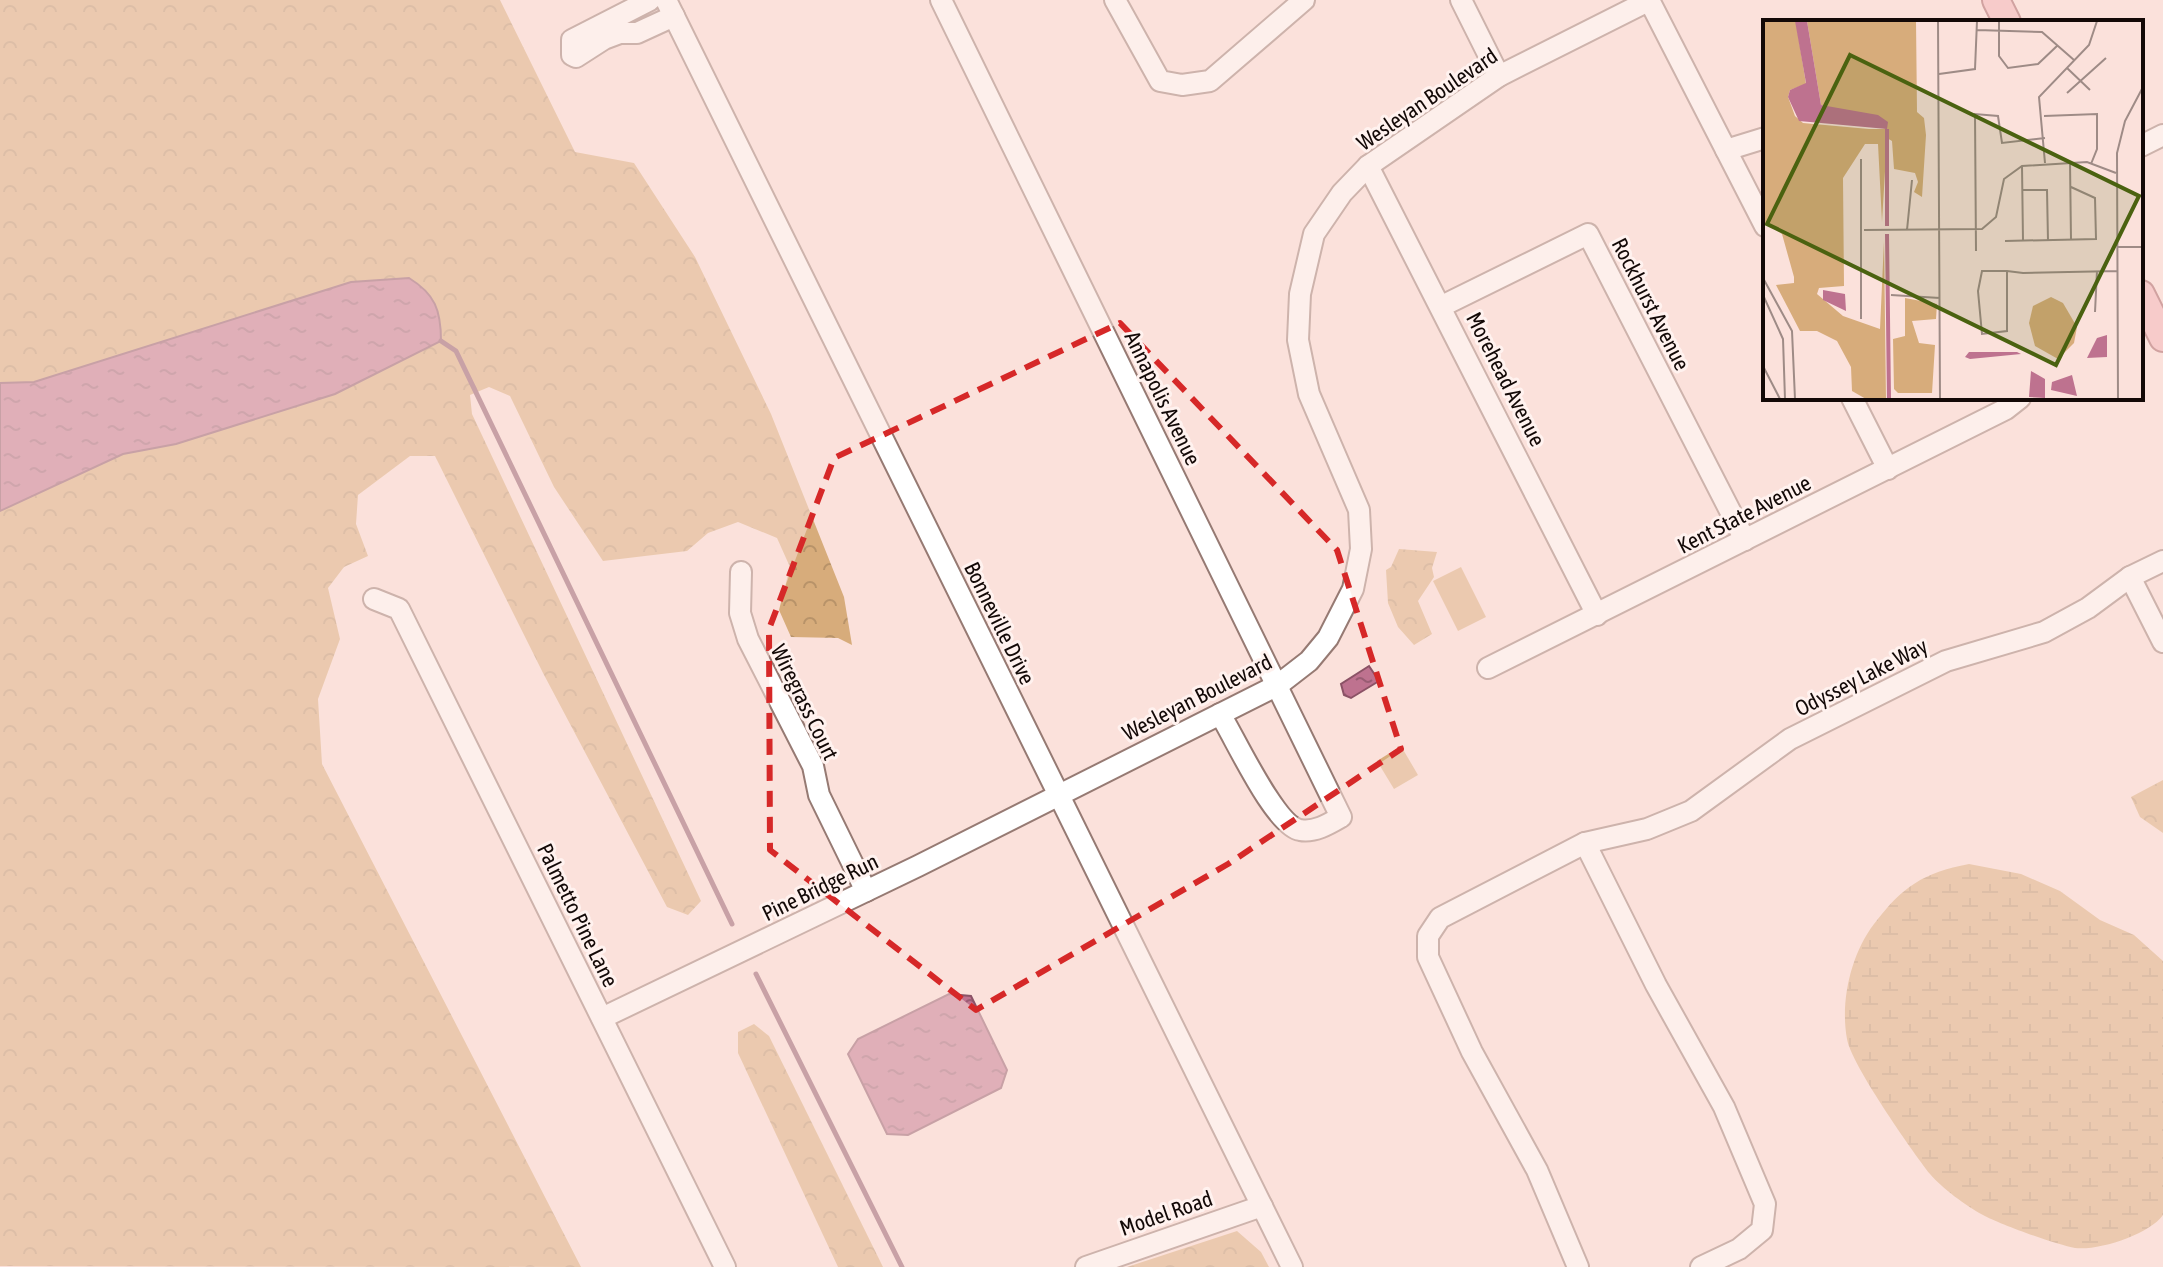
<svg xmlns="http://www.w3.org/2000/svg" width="2163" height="1267" font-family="'Asap Condensed',sans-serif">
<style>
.forest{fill:url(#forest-crowns)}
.wetland{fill:url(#wetland-marsh)}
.garden{fill:#d7ac7b}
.water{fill:url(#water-ripples);stroke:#8b5266;stroke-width:2}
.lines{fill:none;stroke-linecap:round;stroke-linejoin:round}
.stream{stroke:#8b5266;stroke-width:5}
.minor-casing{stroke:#967a73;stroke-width:24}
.major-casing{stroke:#9d545a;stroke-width:30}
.minor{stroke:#fff;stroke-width:20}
.major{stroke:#f1b0b7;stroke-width:26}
.marked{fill:none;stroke:#d62828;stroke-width:6;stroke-dasharray:16 10;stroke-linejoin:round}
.labels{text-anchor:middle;stroke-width:6;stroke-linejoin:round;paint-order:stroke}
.street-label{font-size:22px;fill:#130907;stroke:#fff2ef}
.inset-river{fill:none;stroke:#be728f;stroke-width:4}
.inset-road{fill:none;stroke:#9e8b86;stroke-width:2}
.view{fill:#4a6210;fill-opacity:0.15;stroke:#4a6210;stroke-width:4}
.inset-edge{fill:none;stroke:#130907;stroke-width:4}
</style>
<defs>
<pattern id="forest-crowns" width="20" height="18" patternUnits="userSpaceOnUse" patternTransform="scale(2)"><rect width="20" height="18" fill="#d7ac7b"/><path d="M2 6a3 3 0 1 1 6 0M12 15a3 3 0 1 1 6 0" fill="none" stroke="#b89369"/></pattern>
<pattern id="wetland-marsh" width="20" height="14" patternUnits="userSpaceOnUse" patternTransform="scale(2)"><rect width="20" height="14" fill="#d7ac7b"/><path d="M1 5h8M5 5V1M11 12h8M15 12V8" fill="none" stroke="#b89369"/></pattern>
<pattern id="water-ripples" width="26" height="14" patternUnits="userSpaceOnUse" patternTransform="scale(2)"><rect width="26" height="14" fill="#be728f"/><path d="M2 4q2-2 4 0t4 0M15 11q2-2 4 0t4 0" fill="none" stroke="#995c73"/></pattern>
</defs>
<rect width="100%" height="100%" fill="#fbe1db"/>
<g class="forest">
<path d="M0,0H500L575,152L634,163L695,257L771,414L844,597L852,645L838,638L791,637L779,610L790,567L777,538L738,522L708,533L687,551L603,561L554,487L510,396L489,387L470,395L472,414L701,901L688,915L667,907L543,673L435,456H410L358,495L356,524L368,556L344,567L328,588L340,639L318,699L322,764L581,1267L0,1266V511L123,454L176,444L335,394L351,282L34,382L0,383Z"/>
<path d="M1399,549L1437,552L1432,568L1434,577L1418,601L1432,634L1414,645L1398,627L1388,603L1386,570L1391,567Z"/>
<path d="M2163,780V833L2140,817L2131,797Z"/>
<path d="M754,1024L769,1036L883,1267H838L738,1053V1032Z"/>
<path d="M1237,1231L1261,1252L1269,1267H1127Z"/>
</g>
<path class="wetland" d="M1969,864L2021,874L2060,891L2100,920L2134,935L2163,961V1215C2150,1234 2099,1251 2075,1248C2057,1245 1999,1224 1983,1215C1966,1206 1942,1188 1930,1174C1912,1151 1851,1064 1847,1039C1840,1001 1851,954 1874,924C1903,886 1923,873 1969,864Z"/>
<g class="garden">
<path d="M1461,567L1486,617L1458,631L1433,581Z"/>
<path d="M1401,746L1418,775L1394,789L1377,761Z"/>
</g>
<g class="water">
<path d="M409,278C435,294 441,310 441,341L335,394L176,444L123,454L0,511V383L34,382L351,282Z"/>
<path d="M1369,666L1379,681L1351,698L1344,695L1341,684Z"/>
<path d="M949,994L971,996L1007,1070L1001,1088L908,1135L887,1134L848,1054L858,1039Z"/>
</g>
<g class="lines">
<g class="stream">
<path d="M441,341L456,351L732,924"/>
<path d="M756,974L902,1267"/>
</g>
<defs>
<g id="minor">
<path d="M650,0L572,40V55L576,57L604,39L620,33H637L674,16"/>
<path d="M666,0L1292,1267"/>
<path d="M941,0L1341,817C1329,824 1314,833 1300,830C1275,826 1235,738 1220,714"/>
<path d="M1115,0L1160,81L1182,85L1210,81L1304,0"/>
<path d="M1461,0L1499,76"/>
<path d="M1649,0L1765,226"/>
<path d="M2141,146L2163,135"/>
<path d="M1726,150L1765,138"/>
<path d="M1368,166L1597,615"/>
<path d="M1442,306L1588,234L1745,540"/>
<path d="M1852,398L1888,469"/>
<path d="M741,572L740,613L748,639L813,766L819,795L866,891"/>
<path d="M2130,577L2163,642"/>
<path d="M374,599L399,609L725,1267"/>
<path d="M1488,668L2006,409L2020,398"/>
<path d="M1585,843L1656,985L1724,1107L1765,1204L1762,1230L1739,1249L1701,1267"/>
<path d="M602,1018L918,866L1278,685L1309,661L1328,638L1353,589L1361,549L1359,510L1309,394L1298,340L1300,294L1314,234L1342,193L1368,166L1499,76L1650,0"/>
<path d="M1086,1267L1262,1206"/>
<path d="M1578,1267L1537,1170L1472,1052L1428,957V936L1440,918L1585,843L1647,829L1691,811L1790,739L1946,661L2044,632L2088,608L2130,577L2163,561"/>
</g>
<g id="major">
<path d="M1996,0L2007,22"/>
<path d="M2141,294L2163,338"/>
</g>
</defs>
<use href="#minor" class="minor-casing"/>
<use href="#major" class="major-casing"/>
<use href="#minor" class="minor"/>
<use href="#major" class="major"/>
</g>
<path d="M0 0H2163V1267H0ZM1120,323L1337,550L1401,749L1228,864L976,1010L770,850L769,629L834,458Z" fill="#fbe1db" fill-opacity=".55" fill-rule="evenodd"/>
<path class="marked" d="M1120,323L1337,550L1401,749L1228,864L976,1010L770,850L769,629L834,458Z"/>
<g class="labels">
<g class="street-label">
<text transform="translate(1427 99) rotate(-34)" y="8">Wesleyan Boulevard</text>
<text transform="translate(1651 304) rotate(63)" y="8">Rockhurst Avenue</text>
<text transform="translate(1506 379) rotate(63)" y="8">Morehead Avenue</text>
<text transform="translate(1163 398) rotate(64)" y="8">Annapolis Avenue</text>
<text transform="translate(1744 514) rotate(-27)" y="8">Kent State Avenue</text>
<text transform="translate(1000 623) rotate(64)" y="8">Bonneville Drive</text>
<text transform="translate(1861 677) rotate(-27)" y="8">Odyssey Lake Way</text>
<text transform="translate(1197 697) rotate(-27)" y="8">Wesleyan Boulevard</text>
<text transform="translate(805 702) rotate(64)" y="8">Wiregrass Court</text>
<text transform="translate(820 887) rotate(-26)" y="8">Pine Bridge Run</text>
<text transform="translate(578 915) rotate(64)" y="8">Palmetto Pine Lane</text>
<text transform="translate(1166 1213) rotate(-19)" y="8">Model Road</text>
</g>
</g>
<g transform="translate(1763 20)">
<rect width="380" height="380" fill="#fbe1db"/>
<path d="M0,1L33,2L43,64L27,70L25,77L32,96L40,103L106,109H123L58,85L44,1H153L154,92L161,98L163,115L159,177L151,172L155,162L152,153L131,149L129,121L124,118L119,202L115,124H102L80,158L81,266L56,268L54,274L80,296L117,309L121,221L123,379H103L89,371L88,347L74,321L54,311H37L13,265L31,263V257L19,214L0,202ZM142,278L174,284L173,299L149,301L156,323L172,325L169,373H135L131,369L130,319L142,316Z" fill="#d7ac7b"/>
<path d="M288,277L300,283L314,307L311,323L295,339L272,326L266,303L270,286Z" fill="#d7ac7b"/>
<path d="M32,1H44L58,85L115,95L125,102L124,109L36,101L25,77L27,70L43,63ZM60,270L82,274L83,291L60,280ZM344,315V337L324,338L334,318ZM206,332H254L258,334L207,339L202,337ZM268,351L282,359V378L266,377ZM309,355L314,376L288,370L289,362Z" fill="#be728f"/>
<path class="inset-river" d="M124,109V206M124,214L126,379"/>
<path class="inset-road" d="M175,1L177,379M236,1V36L245,48L275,44L295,25M214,10L279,12L311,40M304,48L327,70M176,54L212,49L214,1M304,73L343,38M281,96L334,94V129L328,144M98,139V299M307,142L308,220M282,143L276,77L326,25L334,1M259,146L260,221M259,170H284L285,221M101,210L219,209L233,197L241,159L259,146L324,142L353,153M144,210L149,160M242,221L333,219L332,178L308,167M355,227H380M213,231L212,94L235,96L239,123L282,118M244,251V311L219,314L215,271L219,251H244L260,253L354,251M0,258L29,311L32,379M0,275L20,319L22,379M128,275L177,278M332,292L334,251M0,346L17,379M355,379L354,133L362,101L380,67"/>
<path class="view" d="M87,35L376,176L293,345L4,204Z"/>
<rect width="380" height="380" class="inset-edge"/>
</g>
</svg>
